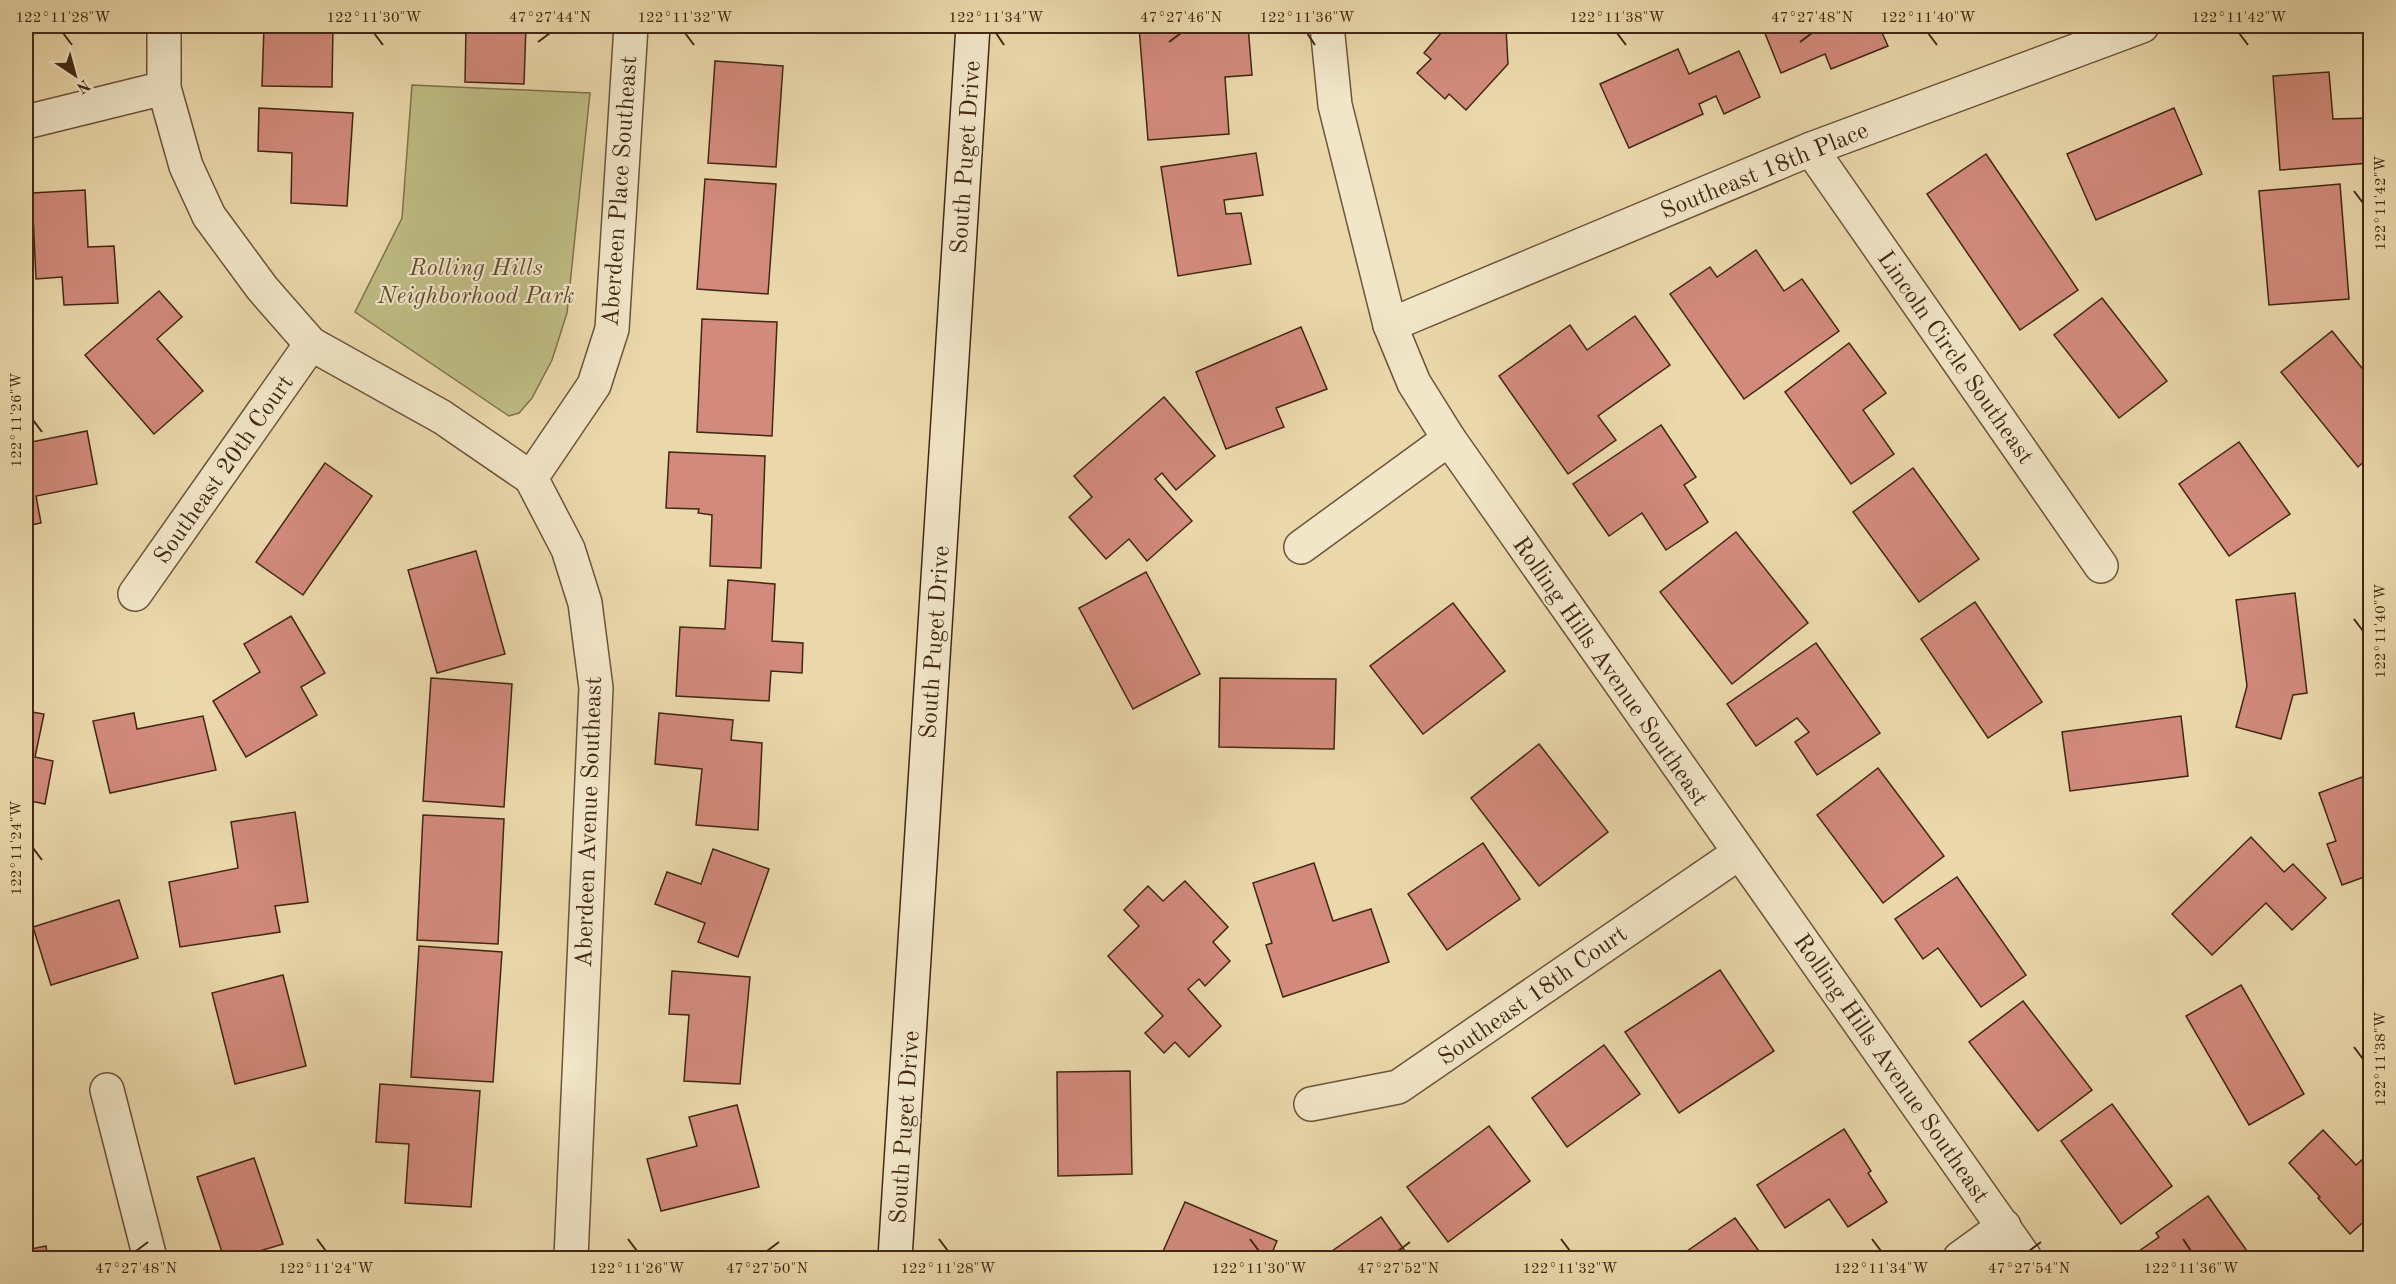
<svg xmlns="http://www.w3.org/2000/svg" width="2396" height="1284" font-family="'Old Standard TT',serif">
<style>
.green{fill:#bebc84;stroke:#80724c;stroke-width:1.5}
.building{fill:#d28a7c;stroke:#422713;stroke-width:1.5}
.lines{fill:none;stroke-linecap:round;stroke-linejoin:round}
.street-casing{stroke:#6c5339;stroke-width:36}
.secondary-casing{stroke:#422713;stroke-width:36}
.street{stroke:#f1e6c8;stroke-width:33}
.secondary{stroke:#f1e6c8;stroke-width:33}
.ticks{fill:none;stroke:#422713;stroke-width:2}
.labels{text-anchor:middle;stroke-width:4.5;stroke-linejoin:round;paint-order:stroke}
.street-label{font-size:24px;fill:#422713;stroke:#f1e6c8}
.park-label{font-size:24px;font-style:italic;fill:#614c2f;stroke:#f1e6c8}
.neatline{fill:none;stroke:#422713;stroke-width:2}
.ticks-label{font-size:15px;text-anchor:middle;fill:#422713}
</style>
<rect width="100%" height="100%" fill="#ead8ab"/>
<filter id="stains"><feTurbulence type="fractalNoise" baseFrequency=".00333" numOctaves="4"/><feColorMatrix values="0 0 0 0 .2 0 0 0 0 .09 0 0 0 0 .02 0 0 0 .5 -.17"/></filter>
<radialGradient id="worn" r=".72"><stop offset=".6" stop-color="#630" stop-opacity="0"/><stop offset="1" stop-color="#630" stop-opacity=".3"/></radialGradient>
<path class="green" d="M412,85L590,93L567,313L552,360L532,398L519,413L509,416L355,312L402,218Z"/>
<g class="building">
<path d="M26,26H58L59,29L26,35Z"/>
<path d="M264,26H333L332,87L262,86Z"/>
<path d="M466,26H526L524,84L465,82Z"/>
<path d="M1160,26H1248L1252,75L1225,77L1229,134L1148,140L1139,27Z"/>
<path d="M1420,26H1502L1506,29L1508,64L1466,110L1449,94L1445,99L1417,73L1431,59L1424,53L1447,26L1420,29Z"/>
<path d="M1762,26H1879L1888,46L1831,69L1825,54L1781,73Z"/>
<path d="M1901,26H1922L1904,33Z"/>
<path d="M1678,49L1689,74L1739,51L1760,97L1724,114L1716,96L1699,104L1703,114L1629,148L1600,84Z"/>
<path d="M715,61L783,66L776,167L708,163Z"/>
<path d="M2329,72L2333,119L2370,118V163L2280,170L2273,76Z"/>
<path d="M259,108L353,113L347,206L291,203L292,153L258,151Z"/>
<path d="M2174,108L2202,174L2096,220L2067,154Z"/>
<path d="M1256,153L1263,195L1224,200L1226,214L1241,213L1251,264L1178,276L1161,167Z"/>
<path d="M1986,154L2078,290L2020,330L1927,194Z"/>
<path d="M705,179L776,184L768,294L697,289Z"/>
<path d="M2340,184L2349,299L2269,305L2259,191Z"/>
<path d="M85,190L88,247L114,246L118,303L64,305L62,277L36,279L32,193Z"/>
<path d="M1756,250L1784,291L1802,279L1839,331L1744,399L1670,294L1710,267L1717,277Z"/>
<path d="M159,291L182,317L157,339L203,391L154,434L85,355Z"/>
<path d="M2102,298L2167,381L2119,418L2054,335Z"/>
<path d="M1635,316L1670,365L1598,416L1616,440L1568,474L1499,376L1570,325L1587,350Z"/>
<path d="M702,319L777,322L772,436L697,432Z"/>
<path d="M1301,327L1327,389L1276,408L1284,427L1226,449L1196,372Z"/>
<path d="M2332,331L2370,378V456L2358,467L2281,372Z"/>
<path d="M1849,343L1886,393L1863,410L1894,454L1851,484L1785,392Z"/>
<path d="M1164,397L1215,456L1176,490L1162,473L1155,479L1192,521L1147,561L1129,539L1106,559L1069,517L1092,497L1074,476Z"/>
<path d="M1661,425L1696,477L1684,485L1708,522L1666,550L1642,513L1609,536L1573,484Z"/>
<path d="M87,431L97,484L36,496L41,523L26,526V443Z"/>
<path d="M2239,442L2290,514L2229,556L2179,484Z"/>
<path d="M669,452L765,456L761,568L710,566L712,515L698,513L699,509L666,508Z"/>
<path d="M325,463L372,496L303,595L256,562Z"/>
<path d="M1913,468L1979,559L1919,602L1853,512Z"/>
<path d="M1736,532L1808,623L1732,684L1660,592Z"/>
<path d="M476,551L505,654L437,673L408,570Z"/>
<path d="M1146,572L1200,674L1133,709L1079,608Z"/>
<path d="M728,580L775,584L772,641L803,643L802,673L771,671L769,701L676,696L680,627L725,629Z"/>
<path d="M2295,593L2307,693L2293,695L2281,739L2236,727L2247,686L2236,600Z"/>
<path d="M1975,602L2042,702L1988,738L1921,639Z"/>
<path d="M1453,603L1505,671L1423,734L1370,666Z"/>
<path d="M291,616L325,673L301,687L317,715L246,757L213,701L260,672L244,644Z"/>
<path d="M1816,643L1880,733L1817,775L1795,742L1809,732L1797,718L1756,746L1727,704Z"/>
<path d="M431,678L512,684L504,807L423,801Z"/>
<path d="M1220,678L1336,679L1334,749L1219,747Z"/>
<path d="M26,711L44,714L35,757L53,761L45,804L26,800Z"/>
<path d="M134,713L137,729L203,716L216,770L110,793L93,721Z"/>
<path d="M659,713L733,720L731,740L762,743L758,830L696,825L702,769L655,764Z"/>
<path d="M2181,716L2188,776L2070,791L2062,732Z"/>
<path d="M1539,744L1608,832L1539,886L1471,798Z"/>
<path d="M1878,768L1944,856L1883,903L1817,815Z"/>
<path d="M2370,774V875L2342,885L2327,844L2336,841L2319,793Z"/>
<path d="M295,812L308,902L275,906L280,932L180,947L169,882L238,868L231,822Z"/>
<path d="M423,815L504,819L498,944L417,940Z"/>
<path d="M2251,837L2284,872L2293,864L2326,898L2292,930L2266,903L2212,955L2172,914Z"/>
<path d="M1483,843L1520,899L1447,950L1408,894Z"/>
<path d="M713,849L769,869L738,957L698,942L705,923L655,904L667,872L701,884Z"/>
<path d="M1314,863L1333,921L1371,909L1389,962L1283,997L1266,945L1272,943L1253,883Z"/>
<path d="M1957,877L2026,975L1981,1007L1938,948L1923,959L1895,919Z"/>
<path d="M1185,881L1228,927L1213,942L1230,961L1205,986L1199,979L1188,989L1221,1026L1189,1057L1175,1042L1164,1053L1145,1033L1163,1016L1108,956L1139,926L1124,910L1148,886L1163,901Z"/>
<path d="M119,900L138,958L51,985L33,927Z"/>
<path d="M419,946L502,952L493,1082L411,1077Z"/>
<path d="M1720,970L1774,1051L1679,1113L1625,1032Z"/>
<path d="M672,971L750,977L740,1084L684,1081L689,1015L669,1014Z"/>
<path d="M283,975L306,1066L235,1084L212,993Z"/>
<path d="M2241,985L2304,1094L2249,1125L2186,1016Z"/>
<path d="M2023,1001L2092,1090L2038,1131L1969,1042Z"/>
<path d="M1604,1045L1640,1094L1567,1147L1532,1098Z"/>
<path d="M1130,1071L1132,1174L1058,1176L1057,1072Z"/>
<path d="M380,1084L480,1091L471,1207L405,1203L409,1144L376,1142Z"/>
<path d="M2112,1104L2172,1186L2121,1224L2061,1141Z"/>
<path d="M737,1105L759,1187L661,1211L647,1159L697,1146L689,1117Z"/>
<path d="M1489,1126L1530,1181L1448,1242L1407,1187Z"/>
<path d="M1844,1129L1871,1171L1868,1173L1887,1202L1848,1227L1829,1199L1785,1228L1757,1185Z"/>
<path d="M2323,1130L2356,1165L2370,1153V1216L2350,1234L2318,1198L2320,1197L2289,1163Z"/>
<path d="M254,1158L283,1244L237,1258H224L197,1177Z"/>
<path d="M2208,1196L2252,1258H2129L2159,1237L2156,1233Z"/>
<path d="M1185,1202L1277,1241L1270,1258H1160Z"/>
<path d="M1381,1217L1410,1258H1322Z"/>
<path d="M1735,1218L1764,1258H1677Z"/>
<path d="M46,1246L48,1258H26V1250Z"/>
</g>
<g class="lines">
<defs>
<g id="street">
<path d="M164,26V88L186,166L209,216L262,288L311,344L442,417L531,478L568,549L585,603L596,688L571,1258"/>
<path d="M1327,26L1335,105L1390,325L1414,383L1449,439L2025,1258"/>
<path d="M26,122L164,88"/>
<path d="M1811,149L2101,566"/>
<path d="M1390,325L1811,149L2142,26"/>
<path d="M531,478L594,385L612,329L631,26"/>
<path d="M1301,547L1449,439"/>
<path d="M135,594L311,344"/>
<path d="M107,1090L150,1258"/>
<path d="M1311,1104L1398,1087L1739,853"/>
<path d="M1960,1258L2004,1226"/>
</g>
<path id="secondary" d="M895,1258L973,26"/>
</defs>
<use href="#street" class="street-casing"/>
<use href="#secondary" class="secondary-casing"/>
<use href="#street" class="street"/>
<use href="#secondary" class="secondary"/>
</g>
<path class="ticks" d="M63,33L72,45M374,33L383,45M685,33L694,45M996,33L1004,45M1307,33L1315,45M1617,33L1626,45M1928,33L1937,45M2239,33L2248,45M538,42L550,33M1169,42L1181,33M1800,42L1812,33M2354,191L2363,203M33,420L42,432M2354,619L2363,631M33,848L42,860M2354,1047L2363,1059M317,1239L326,1251M628,1239L637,1251M939,1239L948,1251M1250,1239L1259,1251M1561,1239L1570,1251M1872,1239L1881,1251M2183,1239L2191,1251M136,1251L148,1242M767,1251L779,1242M1398,1251L1410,1242M2029,1251L2041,1242"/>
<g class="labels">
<g class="street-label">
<text transform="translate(965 157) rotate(-86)" y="8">South Puget Drive</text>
<text transform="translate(1764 170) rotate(-22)" y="8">Southeast 18th Place</text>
<text transform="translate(619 191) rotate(-86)" y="8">Aberdeen Place Southeast</text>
<text transform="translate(1956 357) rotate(55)" y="8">Lincoln Circle Southeast</text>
<text transform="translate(223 469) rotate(-55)" y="8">Southeast 20th Court</text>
<text transform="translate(934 642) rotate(-86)" y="8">South Puget Drive</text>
<text transform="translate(1611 671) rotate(55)" y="8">Rolling Hills Avenue Southeast</text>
<text transform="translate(588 822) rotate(-88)" y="8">Aberdeen Avenue Southeast</text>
<text transform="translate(1532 995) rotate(-35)" y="8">Southeast 18th Court</text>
<text transform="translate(1892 1068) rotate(55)" y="8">Rolling Hills Avenue Southeast</text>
<text transform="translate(904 1127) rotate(-86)" y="8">South Puget Drive</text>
</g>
<g class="park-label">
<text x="476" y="275">Rolling Hills<tspan x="476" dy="28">Neighborhood Park</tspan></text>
</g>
</g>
<rect width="2396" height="1284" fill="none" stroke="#ead8ab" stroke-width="66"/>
<g transform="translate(75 75) rotate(144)" stroke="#f1e6c8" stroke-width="4.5" paint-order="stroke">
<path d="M0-4.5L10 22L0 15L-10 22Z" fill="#422713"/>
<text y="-9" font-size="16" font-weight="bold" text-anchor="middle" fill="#422713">N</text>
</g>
<rect x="33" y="33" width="2330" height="1218" class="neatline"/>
<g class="ticks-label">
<text x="63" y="22">122°11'28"W</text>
<text x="374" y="22">122°11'30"W</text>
<text x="550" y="22">47°27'44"N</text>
<text x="685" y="22">122°11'32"W</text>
<text x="996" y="22">122°11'34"W</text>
<text x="1181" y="22">47°27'46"N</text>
<text x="1307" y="22">122°11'36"W</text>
<text x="1617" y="22">122°11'38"W</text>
<text x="1812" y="22">47°27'48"N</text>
<text x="1928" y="22">122°11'40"W</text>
<text x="2239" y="22">122°11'42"W</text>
<text transform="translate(2380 203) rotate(-90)" y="5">122°11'42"W</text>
<text transform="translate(16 420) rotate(-90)" y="5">122°11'26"W</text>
<text transform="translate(2380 631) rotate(-90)" y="5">122°11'40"W</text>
<text transform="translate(16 848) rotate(-90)" y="5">122°11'24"W</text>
<text transform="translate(2380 1059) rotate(-90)" y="5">122°11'38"W</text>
<text x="136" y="1273">47°27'48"N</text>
<text x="326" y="1273">122°11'24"W</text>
<text x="637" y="1273">122°11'26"W</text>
<text x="767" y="1273">47°27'50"N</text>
<text x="948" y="1273">122°11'28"W</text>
<text x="1259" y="1273">122°11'30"W</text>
<text x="1398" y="1273">47°27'52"N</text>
<text x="1570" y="1273">122°11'32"W</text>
<text x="1881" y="1273">122°11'34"W</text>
<text x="2029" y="1273">47°27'54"N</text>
<text x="2191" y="1273">122°11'36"W</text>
</g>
<rect width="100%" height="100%" filter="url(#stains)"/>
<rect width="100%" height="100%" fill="url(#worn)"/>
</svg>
